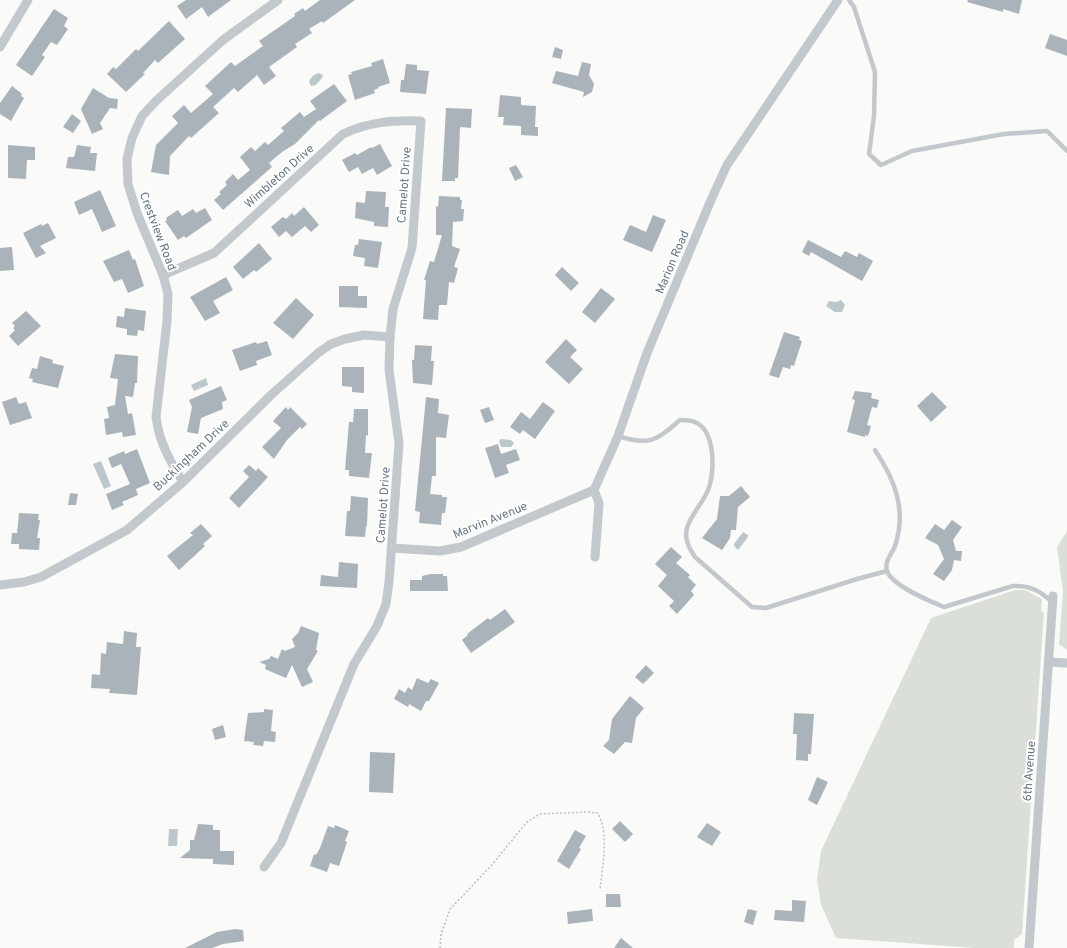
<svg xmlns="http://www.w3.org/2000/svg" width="1067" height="948" font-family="Overpass,sans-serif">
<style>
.green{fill:#dadfd7}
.water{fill:#bbc7cb}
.building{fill:#aab3b9}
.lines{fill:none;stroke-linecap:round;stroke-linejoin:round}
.path{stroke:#bbbfc2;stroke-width:1.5;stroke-dasharray:2 2;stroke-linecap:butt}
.lane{stroke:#c3c8cc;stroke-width:4.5}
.street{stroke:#c3c8cc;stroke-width:9}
.labels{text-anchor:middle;stroke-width:4;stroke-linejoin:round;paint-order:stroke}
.street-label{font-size:12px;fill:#657683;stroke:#fff}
</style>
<rect width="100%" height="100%" fill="#fafaf8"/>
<g class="green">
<path d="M1067,531V650L1059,644L1063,591L1057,547Z"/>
<path d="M1015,590H1025L1042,599L1041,611L1044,612L1022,934L1014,940V948H975L836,938L821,905L817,879L821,851L931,618Z"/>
</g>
<g class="water">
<path d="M319,73L323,75C322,79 318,82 316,85L311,86L309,82C311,77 314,74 319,73Z"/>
<path d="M841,300L845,305L842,312H835L826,306L829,301L836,302Z"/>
<path d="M206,378L208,385L194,391L191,385Z"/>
<path d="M501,439L511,440L514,443L511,447H501L499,441Z"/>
<path d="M101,461L111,486L104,489L93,464Z"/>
<path d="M743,532L748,535V537L738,550L734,546V544Z"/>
<path d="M169,829H178L177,846H168Z"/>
</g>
<g class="building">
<path d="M186,0H231L208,17L202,7L186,19L177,6Z"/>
<path d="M320,0H355L323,23L322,21L309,29L312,33L295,44L297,47L269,67L276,76L264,85L257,75L238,92L234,88L213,107L219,113L191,138L189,136L170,156L169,175L151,172L156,145L178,123L172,116L184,105L191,113L213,94L205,86L231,62L235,66L263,46L259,41L295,16L294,14L303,8L305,11Z"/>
<path d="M968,0H1022L1019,14L1003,9V12L967,2Z"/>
<path d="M54,9L68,18L64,26L68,29L57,45L51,42L42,55L45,57L32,76L16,65Z"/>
<path d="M169,21L185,39L158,63L155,60L143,73L145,74L126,92L107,74L113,67L116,69L136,49L138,51Z"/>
<path d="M1050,34L1067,40V56L1045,48Z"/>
<path d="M555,47L563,50L561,59L552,57Z"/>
<path d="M383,59L390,83L378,87L379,88L374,90L375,93L355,100L348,75L352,74L351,72L372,66L371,63Z"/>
<path d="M582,62L591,64L589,75L594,84L592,92L583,97L584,92L552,83L556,71L578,76Z"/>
<path d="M406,64L417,65V70L429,71L426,94L400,92L401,80H404Z"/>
<path d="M334,84L347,101L320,121L319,120L295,144L282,152L269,163L272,167L223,210L214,200L221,194L219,192L227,185L225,182L233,174L238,180L250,170L240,157L251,147L255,151L265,142L268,145L284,131L281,128L300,112L304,117L316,109L310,101Z"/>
<path d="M12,86L22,94L21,96L24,98L11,121L0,114V103Z"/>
<path d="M93,88L109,98L118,99L117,109L110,108L100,123L103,129L92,134L81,109Z"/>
<path d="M500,95L521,97V105L536,106L535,127H538V136L521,135V126L503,125L504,117H498Z"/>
<path d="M446,108L472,109L471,128L460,127L458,178H455V181H442Z"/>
<path d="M72,114L81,121L73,133L63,127Z"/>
<path d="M380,144L392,166L377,175L373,168L362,174L358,167L349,172L342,160L355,153L357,155L371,147L372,148Z"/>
<path d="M8,145L35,147V160H27L26,179L8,178Z"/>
<path d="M77,145L91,147L90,153H97L95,171L66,168L68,157H74Z"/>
<path d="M516,165L523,177L515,181L509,168Z"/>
<path d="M100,190L116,226L102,232L92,209L79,215L74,202Z"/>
<path d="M366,191L386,192L385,207H389L388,227L374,226V222L355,218L356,202L365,203Z"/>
<path d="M439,196L460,197V200H462L461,209H464L463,221L453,222L452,246L460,249L454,267L458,268L454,283L449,282L447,305H439L438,320L423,319L426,280H424L430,261L434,262L442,235H436V206L438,207Z"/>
<path d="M304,207L319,225L311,232L305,226L292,237L286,231L279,237L271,227L283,217L286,219L292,213L294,216Z"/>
<path d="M205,208L212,220L186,238L184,236L178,240L165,221L167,220L166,218L178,210L182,216L193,209L196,213Z"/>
<path d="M653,215L666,220L652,252L623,240L630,225L646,232Z"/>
<path d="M48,223L56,238L40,246L46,253L36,258L23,233L41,224L42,226Z"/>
<path d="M359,239L382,242L378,268L364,266L365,258L353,256L355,245H358Z"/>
<path d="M808,240L841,257L845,251L857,257L859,253L873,261L862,281L811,252L809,256L802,252Z"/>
<path d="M259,243L272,259L256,272L254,270L243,279L233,267Z"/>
<path d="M12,247L14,270L0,271V248Z"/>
<path d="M129,250L133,260L135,259L144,286L128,293L122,279L114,282L103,261Z"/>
<path d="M562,267L579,283L571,291L555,275Z"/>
<path d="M226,277L233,290L213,301L220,313L205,321L190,297Z"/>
<path d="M339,286H358V296H367V308L339,307Z"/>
<path d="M601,288L615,299L595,323L582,312Z"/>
<path d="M296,298L314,315L293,339L273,323Z"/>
<path d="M125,308L146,311L144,331L138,330L137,336L127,335V329L116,327L117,316L124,317Z"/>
<path d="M26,311L41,326L18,346L9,336L15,330L13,328L15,326L12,323Z"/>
<path d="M784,332L800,337L799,340L802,341L794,366L791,365L790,369L783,367L779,378L769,375Z"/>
<path d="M566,339L577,350L570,357L583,369L569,384L545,362Z"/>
<path d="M267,341L272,355L256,361L257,365L240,371L232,350L256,342L257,344Z"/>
<path d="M415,345L432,346L431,361H434L432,385L413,383L412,360H414Z"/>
<path d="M115,354L138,356L137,383H135L133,397L125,396L128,414L132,413L136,435L123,437L122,432L106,435L104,419L109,418L107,407L115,405L118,379L110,378Z"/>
<path d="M40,356L53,360L52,363L64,366L58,388L32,382L33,379L29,378L32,368L37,369Z"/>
<path d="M342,367H364V393L352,392V387L342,386Z"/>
<path d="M221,386L227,400L222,402L223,409L201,418L198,434L187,432L192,407L189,400Z"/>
<path d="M855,391L872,393L871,398L879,400L877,408L872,407L867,425L871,426L868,436L865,435V437L847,432L855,400L852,399Z"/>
<path d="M932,392L947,407L931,422L917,406Z"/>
<path d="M16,397L19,404L26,402L32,418L10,425L2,402Z"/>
<path d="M426,397L439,399L438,413L449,415L446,438L436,437V476H432L430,494L442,495V497H447L445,513H442L441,525L419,523L420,512L415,511Z"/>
<path d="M543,402L555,411L535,439L523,430L520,434L510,427L521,412L530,419Z"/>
<path d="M286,407L288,410L290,407L307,424L302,429L300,427L287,440L274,459L262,447L281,428L273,421Z"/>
<path d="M489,407L494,420L485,423L480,410Z"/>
<path d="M354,409H368V436L366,435L365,453H372L369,478L349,476V470H345L349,422H353Z"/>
<path d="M498,444L501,454L516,449L520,460L506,465L509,473L495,478L485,448Z"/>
<path d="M137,449L150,483L136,489L138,495L122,502L124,505L112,510L106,494L130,484L121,464L112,468L108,458L124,451L125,454Z"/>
<path d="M249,465L256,471L258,468L268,477L239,508L229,498L249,477L243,471Z"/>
<path d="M741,486L750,497L738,507L736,530H731L730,538L722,550L702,538L717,519L720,496H729Z"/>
<path d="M70,493L78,494L76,505H68Z"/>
<path d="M351,496L368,498L367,526H366L365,537L345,536L347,511H350Z"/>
<path d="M19,513L39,514L38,520H40L37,538H40L39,550L19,549V544H11L12,533H17Z"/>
<path d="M952,520L962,527L953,540L956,551H962L961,561L954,560L952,570L944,581L933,574L944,559L938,545L925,538L935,524L944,530Z"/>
<path d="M201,524L212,536L203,544L205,546L179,570L167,556L193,535L190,533Z"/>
<path d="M671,547L682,557L676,563L690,575L688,577L696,585L691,591L694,595L677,614L669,606L674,601L658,586L667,575L655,564Z"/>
<path d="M339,562L358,564L357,588L320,586L321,575L338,577Z"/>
<path d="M431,574H443V576H447L448,591H410V580H422V576Z"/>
<path d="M505,609L515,622L471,653L462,640L468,635L467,634L488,618L490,620Z"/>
<path d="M301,626L319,633L316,650L318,651L307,669L313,682L302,687L292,665L286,678L265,669L266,665L259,662L269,659L271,656L278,659L282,649L285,651L295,647L292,639L298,633Z"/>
<path d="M124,631L137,633L136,647H141L137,695L109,693L110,689L91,688L92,674L100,675L101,653L106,654L107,642L123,644Z"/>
<path d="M646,665L654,673L643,684L635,677Z"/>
<path d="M417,678L428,683L431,679L439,683L429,701H426L421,711L409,704L408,707L394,699L399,689L405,693L408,687L412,690Z"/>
<path d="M630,696L644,708L636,718L632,743L625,742L614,754L603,746L609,740L612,719Z"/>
<path d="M264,709L273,710L271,731L276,732L275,742L264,741L263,746L253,745L254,742L244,741L248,713L264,712Z"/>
<path d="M794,713L814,714L811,754H808V761L796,760L797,734H793Z"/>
<path d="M223,725L226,737L215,740L212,729Z"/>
<path d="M370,752L395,753L393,793L369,792Z"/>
<path d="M817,777L828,782L817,805L808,800Z"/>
<path d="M620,821L633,834L625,842L612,829Z"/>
<path d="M707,823L721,832L712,846L697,837Z"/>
<path d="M198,824L213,825V830H220V851H234V865L213,864V859L180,858L190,850V840H194Z"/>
<path d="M335,825L349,831L345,841L347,842L339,866L330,863L327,872L310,866L314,854L316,855L320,848L328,826L334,828Z"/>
<path d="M575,830L586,836L579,848L581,849L569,869L557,861Z"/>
<path d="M606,894H620L621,907H606Z"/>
<path d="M792,900L806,901L804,922L774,920L775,910L792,911Z"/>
<path d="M592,909L593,921L568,924L567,912Z"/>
<path d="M748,909L757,911L753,925L744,922Z"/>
<path d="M235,929L243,930L244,941L223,944L212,948H185L217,932Z"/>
<path d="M621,938L633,948H614Z"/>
</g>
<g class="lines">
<path class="path" d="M440,948L441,934L450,909L490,867L527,822L540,814L588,812L597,813C610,830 602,869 600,890"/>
<g class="lane">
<path d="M849,0L854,7L875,72L874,116L869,154L881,165L912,151L1004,134L1047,131L1067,151"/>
<path d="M618,436C649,446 656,441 680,420C685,420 690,420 695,422C716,431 715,473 708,490C703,503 691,514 687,528C684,539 689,548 695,557L752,607L766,608L857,579L887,571"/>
<path d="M875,450C895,480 907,510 895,546C892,554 884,561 887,571C892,586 930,601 944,607L1013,586C1030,585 1040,591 1052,602"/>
</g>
<g class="street">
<path d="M0,47L28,0"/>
<path d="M163,275L214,253L343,134C368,122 393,120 421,121L412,248L393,309L390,337L389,370L399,443L389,582L386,604L377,626L354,664L281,843L264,867"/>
<path d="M183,482C170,461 159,442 156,417L167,321L168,294L163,275L137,213L128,184L127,159L132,138L142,116L157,100L223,40L278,0"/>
<path d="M391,548L440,551L461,547L594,490"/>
<path d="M595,557L599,503L594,490L618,436L647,353L711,200L727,165L838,0"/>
<path d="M0,585L24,582L41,577L127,530L183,482L271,395L318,353L331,344L345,339L364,335L390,337"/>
<path d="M1049,662L1067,663"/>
<path d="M1029,948L1053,596"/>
</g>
</g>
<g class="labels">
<g class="street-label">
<text transform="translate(279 176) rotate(-42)" y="4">Wimbleton Drive</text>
<text transform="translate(404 185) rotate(-86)" y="4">Camelot Drive</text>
<text transform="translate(158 231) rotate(69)" y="4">Crestview Road</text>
<text transform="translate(672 262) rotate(-67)" y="4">Marion Road</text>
<text transform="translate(191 455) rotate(-43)" y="4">Buckingham Drive</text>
<text transform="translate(383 505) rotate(-86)" y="4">Camelot Drive</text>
<text transform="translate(490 520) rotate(-22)" y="4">Marvin Avenue</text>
<text transform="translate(1029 771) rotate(-86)" y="4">6th Avenue</text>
</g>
</g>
</svg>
